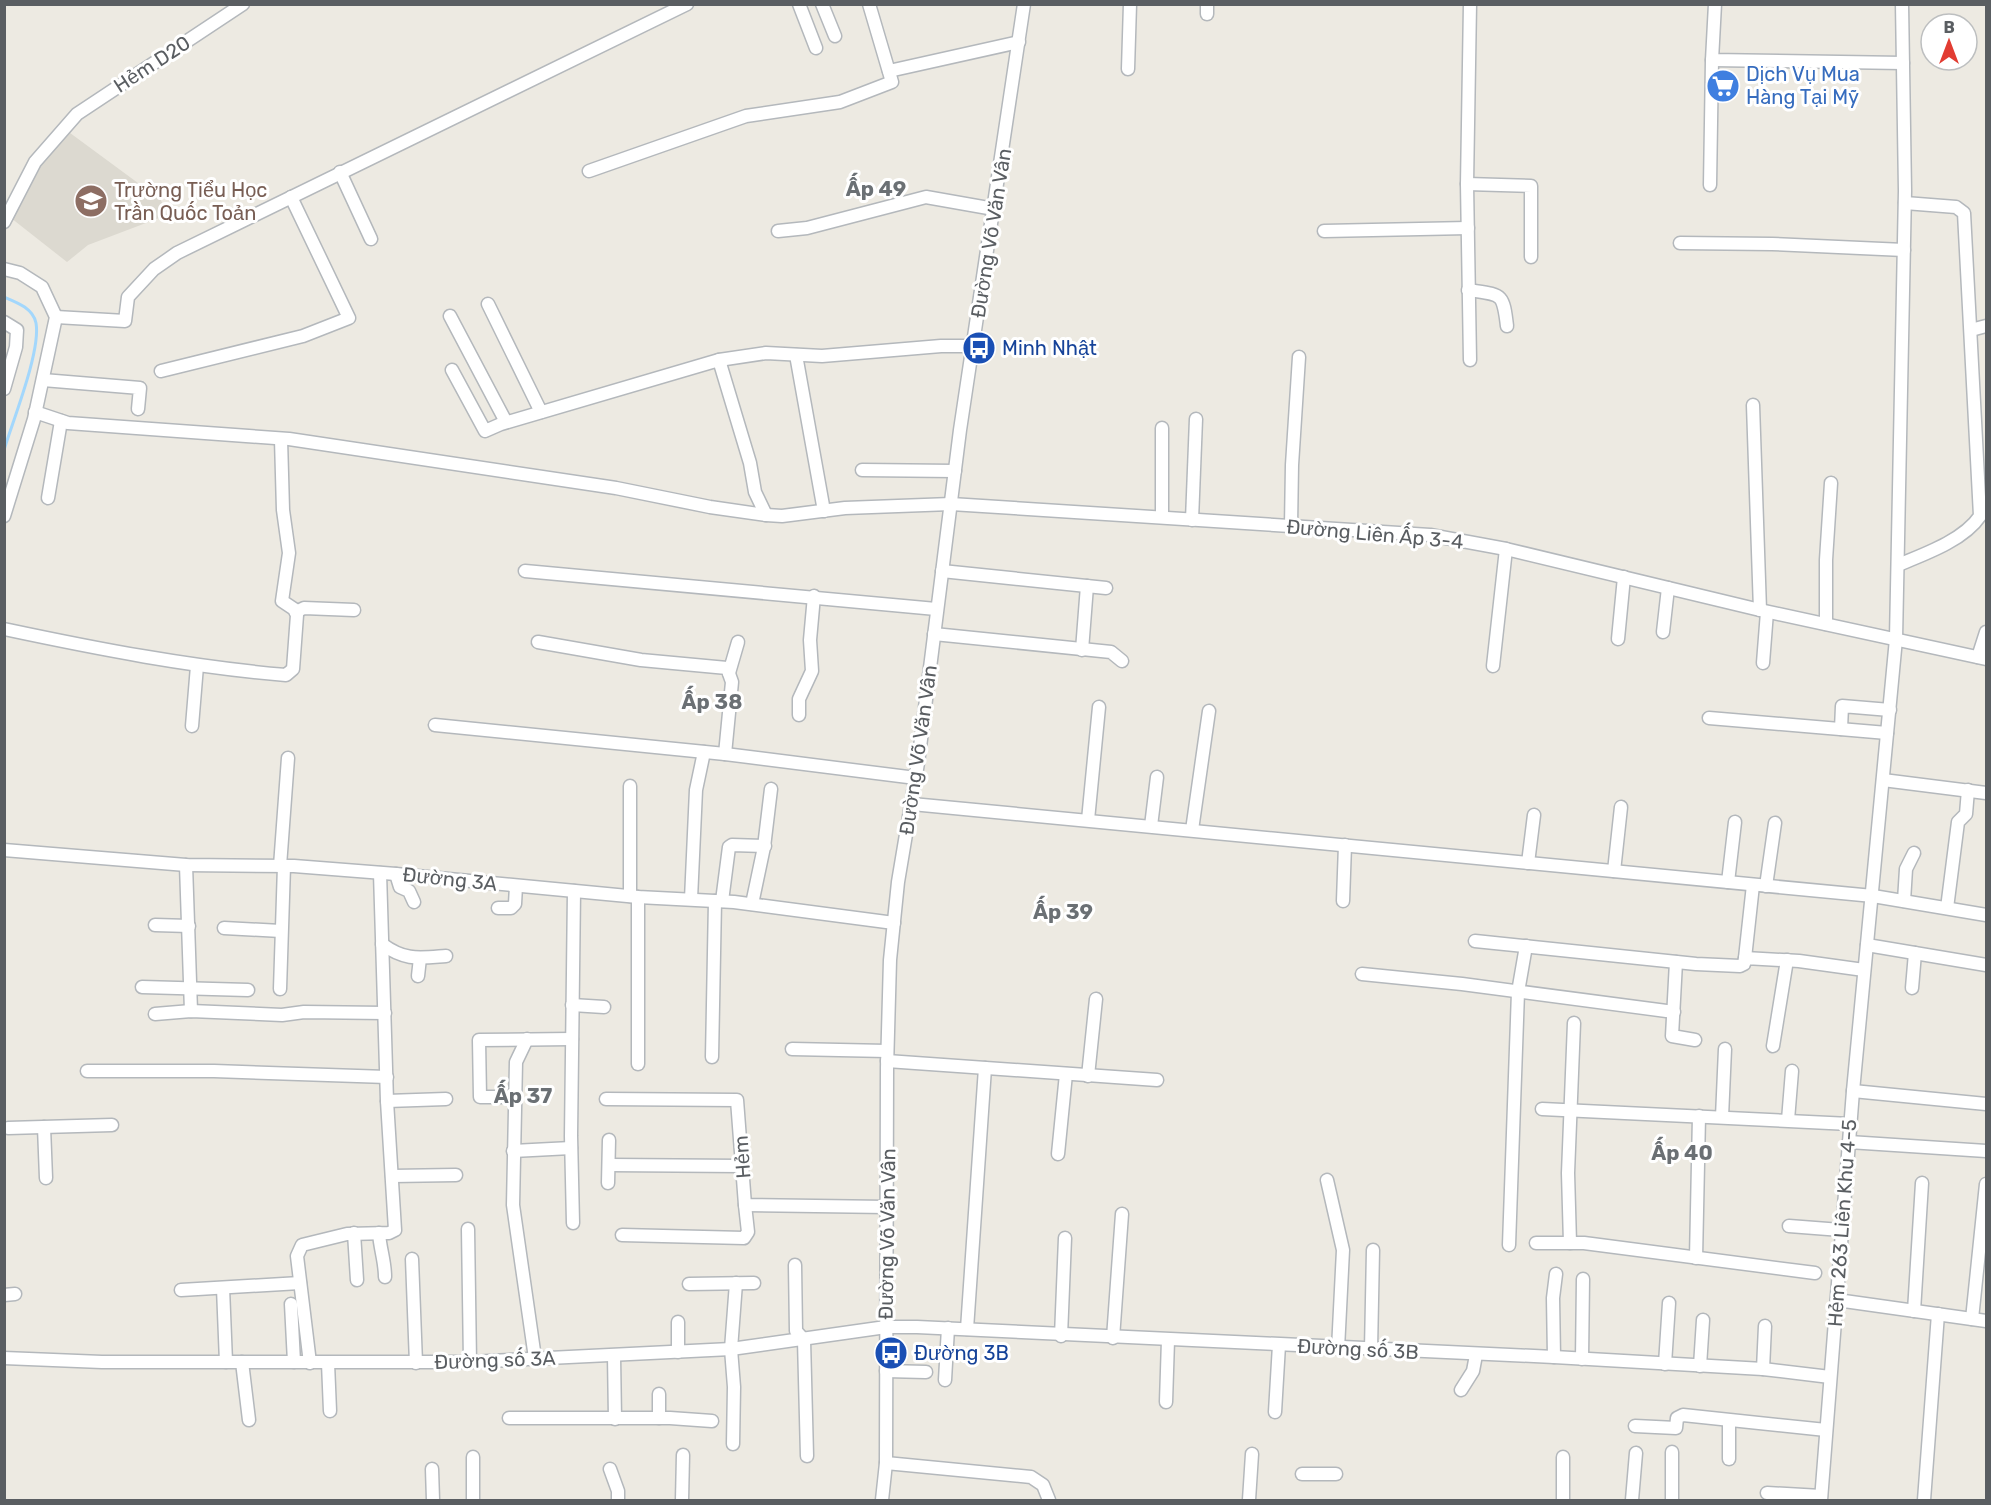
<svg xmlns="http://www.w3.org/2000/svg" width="1991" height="1505" font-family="Rubik,sans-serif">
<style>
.education{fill:#dcd9d0}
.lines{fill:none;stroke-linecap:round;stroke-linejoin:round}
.stream{stroke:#a3d7fc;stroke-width:3}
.minor-casing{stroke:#b4b8bc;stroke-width:15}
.minor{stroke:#fff;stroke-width:12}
.labels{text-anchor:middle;stroke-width:6;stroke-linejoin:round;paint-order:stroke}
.street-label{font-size:20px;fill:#5a5e62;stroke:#fff}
.shop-label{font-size:20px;fill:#366cbe;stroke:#fff;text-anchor:start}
.education-label{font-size:20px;fill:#785e54;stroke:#fff;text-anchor:start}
.transit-label{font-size:20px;fill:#164399;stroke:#fff;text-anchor:start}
.neighbourhood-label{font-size:21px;font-weight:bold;fill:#6b7074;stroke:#fff}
</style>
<rect width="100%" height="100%" fill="#edeae2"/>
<path class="education" d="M66,130L142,186L153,181L167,215L88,245L67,262L11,218L38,164Z"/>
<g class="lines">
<path class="stream" d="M4,297C16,302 33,308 36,323C41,351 13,420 4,450"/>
<defs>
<g id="minor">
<path d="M799,4L816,48"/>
<path d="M822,4L835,36"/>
<path d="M1715,4L1712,60L1903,63"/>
<path d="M1207,14V4"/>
<path d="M1128,69L1130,4"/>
<path d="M889,71L1019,42"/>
<path d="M589,171L746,116L840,102L892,82L869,4"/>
<path d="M340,172L371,239"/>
<path d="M1467,184L1531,186V257"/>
<path d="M1710,185L1712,60"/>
<path d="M4,222L35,162L77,114L243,4"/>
<path d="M778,231L807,228L926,197L994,209"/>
<path d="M1324,231L1468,228"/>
<path d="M1680,243L1772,244L1904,250"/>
<path d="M4,269L20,273L42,287L56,317L34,419L4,516"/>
<path d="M1468,290C1502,295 1503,292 1507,326"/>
<path d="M488,304L541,412"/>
<path d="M450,316L506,422"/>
<path d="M56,317L125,321L128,297L154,269L177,253L687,4"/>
<path d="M4,322L17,330L16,347L4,389"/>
<path d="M1971,330L1986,326"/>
<path d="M796,355L824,511"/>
<path d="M719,360L750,463L755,492L766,515"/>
<path d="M1470,360L1467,184L1470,4"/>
<path d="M452,370L485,431L501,424L719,360L766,353L822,356L941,346H973"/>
<path d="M161,371L303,336L349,318L291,197"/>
<path d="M43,380L140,388L138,409"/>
<path d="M1753,405L1760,610"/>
<path d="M35,412L68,423L289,439L616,488L710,507L766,515L782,516L845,508L951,504L1430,535L1506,549L1760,610L1986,659"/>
<path d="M862,470L955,471"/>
<path d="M48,498L61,421"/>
<path d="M1162,516V428"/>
<path d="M1192,520L1196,419"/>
<path d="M1291,526L1292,465L1299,357"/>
<path d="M1898,565C1925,554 1964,540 1980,516L1964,213L1956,207L1905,203"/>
<path d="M525,571L936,609"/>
<path d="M942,571L1106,588"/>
<path d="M296,612L304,608L354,610"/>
<path d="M1826,624V560L1831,483"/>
<path d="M4,629C98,649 191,667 286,675L293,669L297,615L294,609L282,601L289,553L283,510L281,439"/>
<path d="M1663,632L1668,588"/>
<path d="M934,634L1111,652L1122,661"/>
<path d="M1618,639L1624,577"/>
<path d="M538,642L641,660L727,668L732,682L725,754"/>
<path d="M1082,650L1087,586"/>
<path d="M1978,657L1986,632"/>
<path d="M1763,663L1767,612"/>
<path d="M1493,666L1506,549"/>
<path d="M729,673L738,642"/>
<path d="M799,715V699L812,671L810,640L814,596"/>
<path d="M1709,718L1887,733"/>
<path d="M435,725L725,754L916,778"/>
<path d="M192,726L197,666"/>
<path d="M1841,729L1842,706L1890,710"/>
<path d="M1883,780L1986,793"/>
<path d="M630,786V896"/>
<path d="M912,804L1873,896L1986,915"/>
<path d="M1088,820L1099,707"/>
<path d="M1151,826L1157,777"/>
<path d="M1192,830L1209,711"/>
<path d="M4,850L186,865L294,866L396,874L638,897L734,902L894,923"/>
<path d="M1528,863L1534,815"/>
<path d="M186,865L191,1011"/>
<path d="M280,866L288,758"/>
<path d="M1614,871L1621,807"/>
<path d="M396,874L400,887L409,891L414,902"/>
<path d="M1728,882L1735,822"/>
<path d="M1766,886L1775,823"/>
<path d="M638,897V1064"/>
<path d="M691,899L696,790L704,752"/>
<path d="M722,901L729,847L732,845L765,846"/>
<path d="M1343,901L1345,845"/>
<path d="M1904,901L1906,869L1914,853"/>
<path d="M752,904L764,847L771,789"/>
<path d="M498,908H511L515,904L516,886"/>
<path d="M1947,908L1958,822L1966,814L1968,790"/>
<path d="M155,925L189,926"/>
<path d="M224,928L281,931"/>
<path d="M1475,941L1696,964L1740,966L1744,964L1745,958L1799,961L1864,970"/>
<path d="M382,944C405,961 419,958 446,956"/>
<path d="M1867,945L1986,965"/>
<path d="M1745,958L1753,885"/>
<path d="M1676,962L1672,1036L1695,1040"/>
<path d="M1362,974L1462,984L1674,1012"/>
<path d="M418,976L420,958"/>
<path d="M142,987L248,990"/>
<path d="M1912,988L1915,953"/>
<path d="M280,989L284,866"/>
<path d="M572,1005L604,1007"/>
<path d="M155,1014L191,1011L282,1015L304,1012L385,1013"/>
<path d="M527,1039L516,1062L513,1205L535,1358"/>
<path d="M1773,1046L1787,960"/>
<path d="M792,1049L887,1051"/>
<path d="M712,1057L715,901"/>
<path d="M887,1061L1157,1080"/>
<path d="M87,1071H214L387,1077"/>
<path d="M1088,1076L1096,999"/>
<path d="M1853,1091L1986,1104"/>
<path d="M515,1097H480L479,1040L572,1039"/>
<path d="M606,1099L737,1100L745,1205L887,1207"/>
<path d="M387,1101L446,1099"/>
<path d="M1542,1109L1850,1124"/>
<path d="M1722,1117L1725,1049"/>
<path d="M1788,1120L1792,1071"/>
<path d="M44,1127L46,1178"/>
<path d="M8,1128L112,1125"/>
<path d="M1849,1142L1986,1151"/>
<path d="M513,1151L571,1148"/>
<path d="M1058,1154L1066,1074"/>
<path d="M610,1165L741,1166"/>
<path d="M392,1176L456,1175"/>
<path d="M1327,1180L1343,1250L1338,1349"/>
<path d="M608,1183L609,1140"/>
<path d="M573,1223L571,1136L574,891"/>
<path d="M1789,1226L1841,1230"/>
<path d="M468,1229L470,1362"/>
<path d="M354,1233L357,1280"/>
<path d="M379,1233C380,1249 385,1261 385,1277"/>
<path d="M622,1235L744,1238L748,1232L745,1205"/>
<path d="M1536,1243H1584L1815,1273"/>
<path d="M1570,1243L1568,1173L1574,1023"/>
<path d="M1509,1245L1518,992L1526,946"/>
<path d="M1696,1258L1699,1116"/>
<path d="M412,1259L416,1363"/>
<path d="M795,1265L796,1331L804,1340L807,1456"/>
<path d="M689,1284L754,1283"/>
<path d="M223,1288L226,1362"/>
<path d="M181,1290L300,1283"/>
<path d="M4,1295L15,1294"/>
<path d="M1837,1300L1986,1321"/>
<path d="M291,1304L294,1362"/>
<path d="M1914,1311L1922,1183"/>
<path d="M1972,1319L1986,1184"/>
<path d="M678,1322V1352"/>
<path d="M967,1329L985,1068"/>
<path d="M1061,1336L1065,1238"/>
<path d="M1113,1338L1122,1214"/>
<path d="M1371,1350L1373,1250"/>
<path d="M614,1356L615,1419"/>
<path d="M1554,1357L1553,1298L1556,1274"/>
<path d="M4,1358L102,1362H470L731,1349L886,1327H917L1554,1357L1763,1369L1830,1377"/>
<path d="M1582,1359L1583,1279"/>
<path d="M242,1362L249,1420"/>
<path d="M310,1363L297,1256L302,1245L347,1234L389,1233L395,1230L387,1101L380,873"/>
<path d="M328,1363L330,1411"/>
<path d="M1665,1364L1669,1303"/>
<path d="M1700,1366L1703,1320"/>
<path d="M1763,1369L1765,1326"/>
<path d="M886,1371L926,1372"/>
<path d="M945,1380L948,1328"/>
<path d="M1461,1390L1473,1371L1476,1355"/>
<path d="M659,1394V1418"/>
<path d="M1166,1402L1168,1340"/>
<path d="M1275,1412L1279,1345"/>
<path d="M509,1418H670L712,1421"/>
<path d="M1635,1426L1676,1428L1677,1418L1683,1415L1826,1430"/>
<path d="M733,1444L734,1387L731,1349L736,1283"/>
<path d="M1672,1452V1500"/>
<path d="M473,1457V1500"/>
<path d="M1729,1459V1421"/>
<path d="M886,1463L1031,1477L1043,1485L1049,1500"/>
<path d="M432,1469L433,1500"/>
<path d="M610,1469L618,1491V1500"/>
<path d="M1302,1474H1336"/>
<path d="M1767,1493L1821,1496"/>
<path d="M682,1500L683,1455"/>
<path d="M882,1500L886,1463L887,1068L890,960L898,882L918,763L960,430L1024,4"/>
<path d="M1249,1500L1252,1454"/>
<path d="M1563,1500V1457"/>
<path d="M1632,1500L1636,1453"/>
<path d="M1821,1500L1853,1091L1896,639L1905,191L1902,4"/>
<path d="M1924,1500L1938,1314"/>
</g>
</defs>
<use href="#minor" class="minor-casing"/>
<use href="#minor" class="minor"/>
</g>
<defs>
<symbol id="supermarket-disc" viewBox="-11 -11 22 22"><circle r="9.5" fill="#3f7fe0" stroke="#fff"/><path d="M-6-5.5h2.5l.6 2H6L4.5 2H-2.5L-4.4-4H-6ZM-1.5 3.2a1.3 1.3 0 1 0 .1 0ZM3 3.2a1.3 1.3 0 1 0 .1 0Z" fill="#fff"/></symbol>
<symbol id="school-disc" viewBox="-11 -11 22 22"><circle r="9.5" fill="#8d6e63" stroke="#fff"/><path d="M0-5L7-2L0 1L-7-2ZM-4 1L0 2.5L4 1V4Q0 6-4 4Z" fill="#fff"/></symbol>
<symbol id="bus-disc" viewBox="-11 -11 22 22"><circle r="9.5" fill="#1a4fb4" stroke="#fff"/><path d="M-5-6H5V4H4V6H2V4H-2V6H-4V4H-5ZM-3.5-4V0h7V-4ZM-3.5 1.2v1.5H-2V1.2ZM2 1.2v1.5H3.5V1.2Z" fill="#fff"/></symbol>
</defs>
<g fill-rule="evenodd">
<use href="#supermarket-disc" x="1704" y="67" width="38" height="38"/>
<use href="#school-disc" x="72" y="182" width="38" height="38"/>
<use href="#bus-disc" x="960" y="329" width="38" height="38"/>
<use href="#bus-disc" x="872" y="1334" width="38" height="38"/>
</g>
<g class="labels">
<g class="street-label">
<text transform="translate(152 64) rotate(-33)" y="7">Hẻm D20</text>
<text transform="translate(991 233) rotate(-81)" y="7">Đường Võ Văn Vân</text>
<text transform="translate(1375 534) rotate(5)" y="7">Đường Liên Ấp 3-4</text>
<text transform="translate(918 750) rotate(-82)" y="7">Đường Võ Văn Vân</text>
<text transform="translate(450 879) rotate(6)" y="7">Đường 3A</text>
<text transform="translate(742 1157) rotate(-94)" y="7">Hẻm</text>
<text transform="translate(1842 1223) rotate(-86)" y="7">Hẻm 263 Liên Khu 4-5</text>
<text transform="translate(887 1234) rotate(-89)" y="7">Đường Võ Văn Vân</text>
<text transform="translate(1358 1349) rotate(3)" y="7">Đường số 3B</text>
<text transform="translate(495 1360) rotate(-2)" y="7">Đường số 3A</text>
</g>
<g class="shop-label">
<text x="1746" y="81">Dịch Vụ Mua<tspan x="1746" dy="23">Hàng Tại Mỹ</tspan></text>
</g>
<g class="education-label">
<text x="114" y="197">Trường Tiểu Học<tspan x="114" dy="23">Trần Quốc Toản</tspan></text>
</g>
<g class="transit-label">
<text x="1002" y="355">Minh Nhật</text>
<text x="914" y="1360">Đường 3B</text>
</g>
<g class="neighbourhood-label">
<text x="876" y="196">Ấp 49</text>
<text x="712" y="709">Ấp 38</text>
<text x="1063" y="919">Ấp 39</text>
<text x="523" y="1103">Ấp 37</text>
<text x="1682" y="1160">Ấp 40</text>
</g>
</g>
<rect width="1991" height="1505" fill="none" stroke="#5a5e62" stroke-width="12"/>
<g transform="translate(1949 42)"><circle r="28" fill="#ffffff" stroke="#bdbfc0" stroke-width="1.5"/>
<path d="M0-4.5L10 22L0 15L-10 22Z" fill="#e23c32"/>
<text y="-9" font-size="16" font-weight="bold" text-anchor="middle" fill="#5a5e62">B</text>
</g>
</svg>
